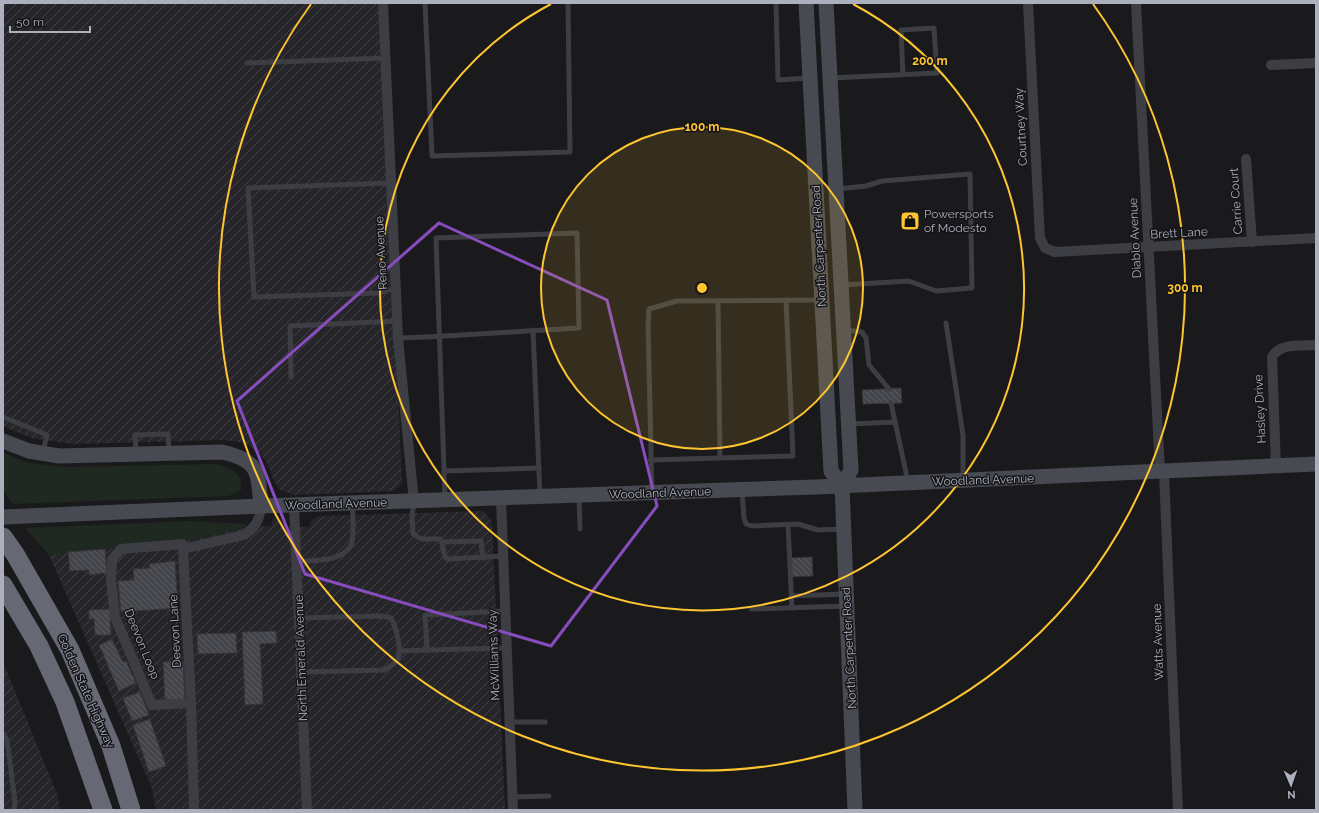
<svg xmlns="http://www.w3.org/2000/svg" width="1319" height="813" font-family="Raleway,sans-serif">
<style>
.industrial{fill:url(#industrial-furrows)}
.green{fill:#1f2821}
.building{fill:url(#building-back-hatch);stroke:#343439}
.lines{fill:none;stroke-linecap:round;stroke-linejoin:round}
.lane{stroke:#3d3d44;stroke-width:5}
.street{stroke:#3d3d44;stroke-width:10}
.secondary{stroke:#484a52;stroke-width:15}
.highway{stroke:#666973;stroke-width:19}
.marked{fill:none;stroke:#874dbe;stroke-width:3;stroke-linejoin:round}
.ring{fill:none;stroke:#fec530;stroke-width:2}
.labels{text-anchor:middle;stroke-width:3;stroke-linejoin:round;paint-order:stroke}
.street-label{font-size:12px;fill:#acb0bd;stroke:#151518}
.poi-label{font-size:12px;fill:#acb0bd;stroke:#151518;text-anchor:start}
.centre{fill:#fec530;stroke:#151518;stroke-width:2}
.ring-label{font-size:12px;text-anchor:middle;font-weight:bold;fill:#fec530;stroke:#151518;stroke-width:3;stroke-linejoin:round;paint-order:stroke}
</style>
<defs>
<pattern id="industrial-furrows" width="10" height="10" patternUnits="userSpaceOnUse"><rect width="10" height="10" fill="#26262a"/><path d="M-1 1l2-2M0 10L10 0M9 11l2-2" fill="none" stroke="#434347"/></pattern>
<pattern id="building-back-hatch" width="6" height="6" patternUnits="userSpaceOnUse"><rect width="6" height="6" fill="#44454a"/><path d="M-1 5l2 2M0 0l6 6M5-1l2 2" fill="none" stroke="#5c5d62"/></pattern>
</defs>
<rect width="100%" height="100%" fill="#1a1a1d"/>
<g class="industrial">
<path d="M3,3H382L402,484L393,491L295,495L280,490L273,479L268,464L259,452L244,443L225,440L72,444L31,438L3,426Z"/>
<path d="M484,511L492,521L505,810H156L151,786L49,555L196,539L247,527L271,526L274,517L282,521L286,527H309L312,520L319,516Z"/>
<path d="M3,662L58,796L60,810H3Z"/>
</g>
<g class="green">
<path d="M3,452L24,462L63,467L216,464C229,468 244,472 241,490L234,494L228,496L13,504L3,490Z"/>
<path d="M190,521L246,524L247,527L196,539L49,555L25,528Z"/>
</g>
<g class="building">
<path d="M901,388L902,403L863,404L862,390Z"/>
<path d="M105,549L107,573L89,575V570L70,571L68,552Z"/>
<path d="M812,557L813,576L789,577L788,558Z"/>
<path d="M175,561L178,608L121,612L118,581L134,580L133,569L150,568L149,564Z"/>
<path d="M110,609L111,635H95L94,619H89V610Z"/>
<path d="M276,631L277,643L260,644L263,704L245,705L242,632Z"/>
<path d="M236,633L237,653L198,654L197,634Z"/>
<path d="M112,639L123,662L126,661L136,683L119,691L99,645Z"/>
<path d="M183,661L185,699L165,701L163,662Z"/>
<path d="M140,692L149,715L132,721L123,698Z"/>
<path d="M150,719L166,766L149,772L133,725Z"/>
</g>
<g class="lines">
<g class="lane">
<path d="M425,3L432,156L570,152L568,3"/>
<path d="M776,3L778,80L809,78"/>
<path d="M247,63L386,58"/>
<path d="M831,78L937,73L934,28L901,30L903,75"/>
<path d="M391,183L248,188L254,297L380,293L388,290L396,289"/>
<path d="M838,189L866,186L882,181L970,174L972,288L936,291L909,281L842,285"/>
<path d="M718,302L720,458"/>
<path d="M946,323L963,435V478"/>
<path d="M533,330L540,495"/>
<path d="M844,330L862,332L866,338L869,365L889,389"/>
<path d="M398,338C459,336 519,331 579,328L577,233L436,238L445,498"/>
<path d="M291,377L290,326L398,321"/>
<path d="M891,403L908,482"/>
<path d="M3,417L47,435L43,452"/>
<path d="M850,424L895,422"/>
<path d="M136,452L135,435L168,434L169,453"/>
<path d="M650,460L793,456L786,300"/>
<path d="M444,471L539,468"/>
<path d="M742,491L744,518L746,524L752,526L798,524L818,530L843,529"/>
<path d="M652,492L648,324L649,309L677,301L821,300"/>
<path d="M579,497L580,529"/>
<path d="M414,502L412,515L413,534L421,539H440C445,545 441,553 447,559L504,556"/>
<path d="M788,525L792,608"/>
<path d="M442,542L481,541L483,558"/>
<path d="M297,561C312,561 343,562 351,545C355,534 352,516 353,505"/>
<path d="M791,596L845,594"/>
<path d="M751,609L846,606"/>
<path d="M505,611L425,615L427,650L507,648"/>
<path d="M299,618L383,616L391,618C396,627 402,649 398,658C396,664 389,667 384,670L301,672"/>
<path d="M399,651L427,650"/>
<path d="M510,722H545"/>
<path d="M3,734L7,740L15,802L14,810"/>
<path d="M512,797L549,796"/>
</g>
<g class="street">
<path d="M383,3L398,338L414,502"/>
<path d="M1028,3L1040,238L1045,248L1055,252L1316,238"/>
<path d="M1136,3L1160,472"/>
<path d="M1271,65L1316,63"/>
<path d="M1246,159L1252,242"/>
<path d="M1276,466L1272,357C1280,343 1300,346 1315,345"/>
<path d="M1164,472L1178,810"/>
<path d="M501,499L513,810"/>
<path d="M294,506L307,810"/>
<path d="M183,549L244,535C255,528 260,520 261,506"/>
<path d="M191,703L152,705L115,617L111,580L112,560L121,549L182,544L183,549L191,703L194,810"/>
</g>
<g class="secondary">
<path d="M806,3L831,471L842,486"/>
<path d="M826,3L851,470L842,486L855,810"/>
<path d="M3,441L29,451L59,456L222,452C259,460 258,472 261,506"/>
<path d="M3,517L261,506L816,487L1316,464"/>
</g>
<g class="highway">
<path d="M3,537L15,554L70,650L111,746L131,810"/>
<path d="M3,585L39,646L65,702L103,810"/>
</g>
</g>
<path class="marked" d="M439,223L607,300L657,506L551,646L305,574L237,401Z"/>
<circle cx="702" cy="288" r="161" fill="#fec530" fill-opacity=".12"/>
<g class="ring">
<circle cx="702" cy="288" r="161"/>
<path d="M853 4A322 322 0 1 1 551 4"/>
<path d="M1093 4A483 483 0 1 1 311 4"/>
</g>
<defs>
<symbol id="shop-square" viewBox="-11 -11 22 22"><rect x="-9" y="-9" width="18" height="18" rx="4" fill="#fec530" stroke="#151518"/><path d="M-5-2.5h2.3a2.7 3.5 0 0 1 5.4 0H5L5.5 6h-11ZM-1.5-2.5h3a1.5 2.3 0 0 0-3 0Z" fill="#111"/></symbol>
</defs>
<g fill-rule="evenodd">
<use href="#shop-square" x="899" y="210" width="22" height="22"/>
</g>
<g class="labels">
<g class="street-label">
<text transform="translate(1021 127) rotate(-93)" y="4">Courtney Way</text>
<text transform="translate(1236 201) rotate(-94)" y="4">Carrie Court</text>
<text transform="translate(1179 233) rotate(-3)" y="4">Brett Lane</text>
<text transform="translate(1135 238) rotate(-93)" y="4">Diablo Avenue</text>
<text transform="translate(819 246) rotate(-93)" y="4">North Carpenter Road</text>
<text transform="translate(381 253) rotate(-93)" y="4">Reno Avenue</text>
<text transform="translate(1260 409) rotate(-93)" y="4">Hasley Drive</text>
<text transform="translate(983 480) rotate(-2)" y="4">Woodland Avenue</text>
<text transform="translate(660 493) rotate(-2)" y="4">Woodland Avenue</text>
<text transform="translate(336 504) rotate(-2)" y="4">Woodland Avenue</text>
<text transform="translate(175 631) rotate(-93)" y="4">Deevon Lane</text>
<text transform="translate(1158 642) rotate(-92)" y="4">Watts Avenue</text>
<text transform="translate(142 644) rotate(68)" y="4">Deevon Loop</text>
<text transform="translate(849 648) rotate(-93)" y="4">North Carpenter Road</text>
<text transform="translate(494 655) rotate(-92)" y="4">McWilliams Way</text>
<text transform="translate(301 658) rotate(-92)" y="4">North Emerald Avenue</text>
<text transform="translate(86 691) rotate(66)" y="4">Golden State Highway</text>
</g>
<g class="poi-label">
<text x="924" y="218">Powersports<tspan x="924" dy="14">of Modesto</tspan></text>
</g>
</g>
<circle cx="702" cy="288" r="6" class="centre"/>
<g class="ring-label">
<text x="930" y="65">200 m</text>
<text x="702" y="131">100 m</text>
<text x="1185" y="292">300 m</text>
</g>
<rect width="1319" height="813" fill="none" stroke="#acb0bd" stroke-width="8"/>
<g transform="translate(1291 785) rotate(178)" stroke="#151518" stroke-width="3" paint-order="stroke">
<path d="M0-3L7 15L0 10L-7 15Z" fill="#acb0bd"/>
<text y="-6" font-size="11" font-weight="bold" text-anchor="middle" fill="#acb0bd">N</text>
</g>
<path d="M10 26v6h80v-6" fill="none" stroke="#acb0bd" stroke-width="2"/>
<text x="16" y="26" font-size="12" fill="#acb0bd" stroke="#151518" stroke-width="3" paint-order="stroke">50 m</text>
</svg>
